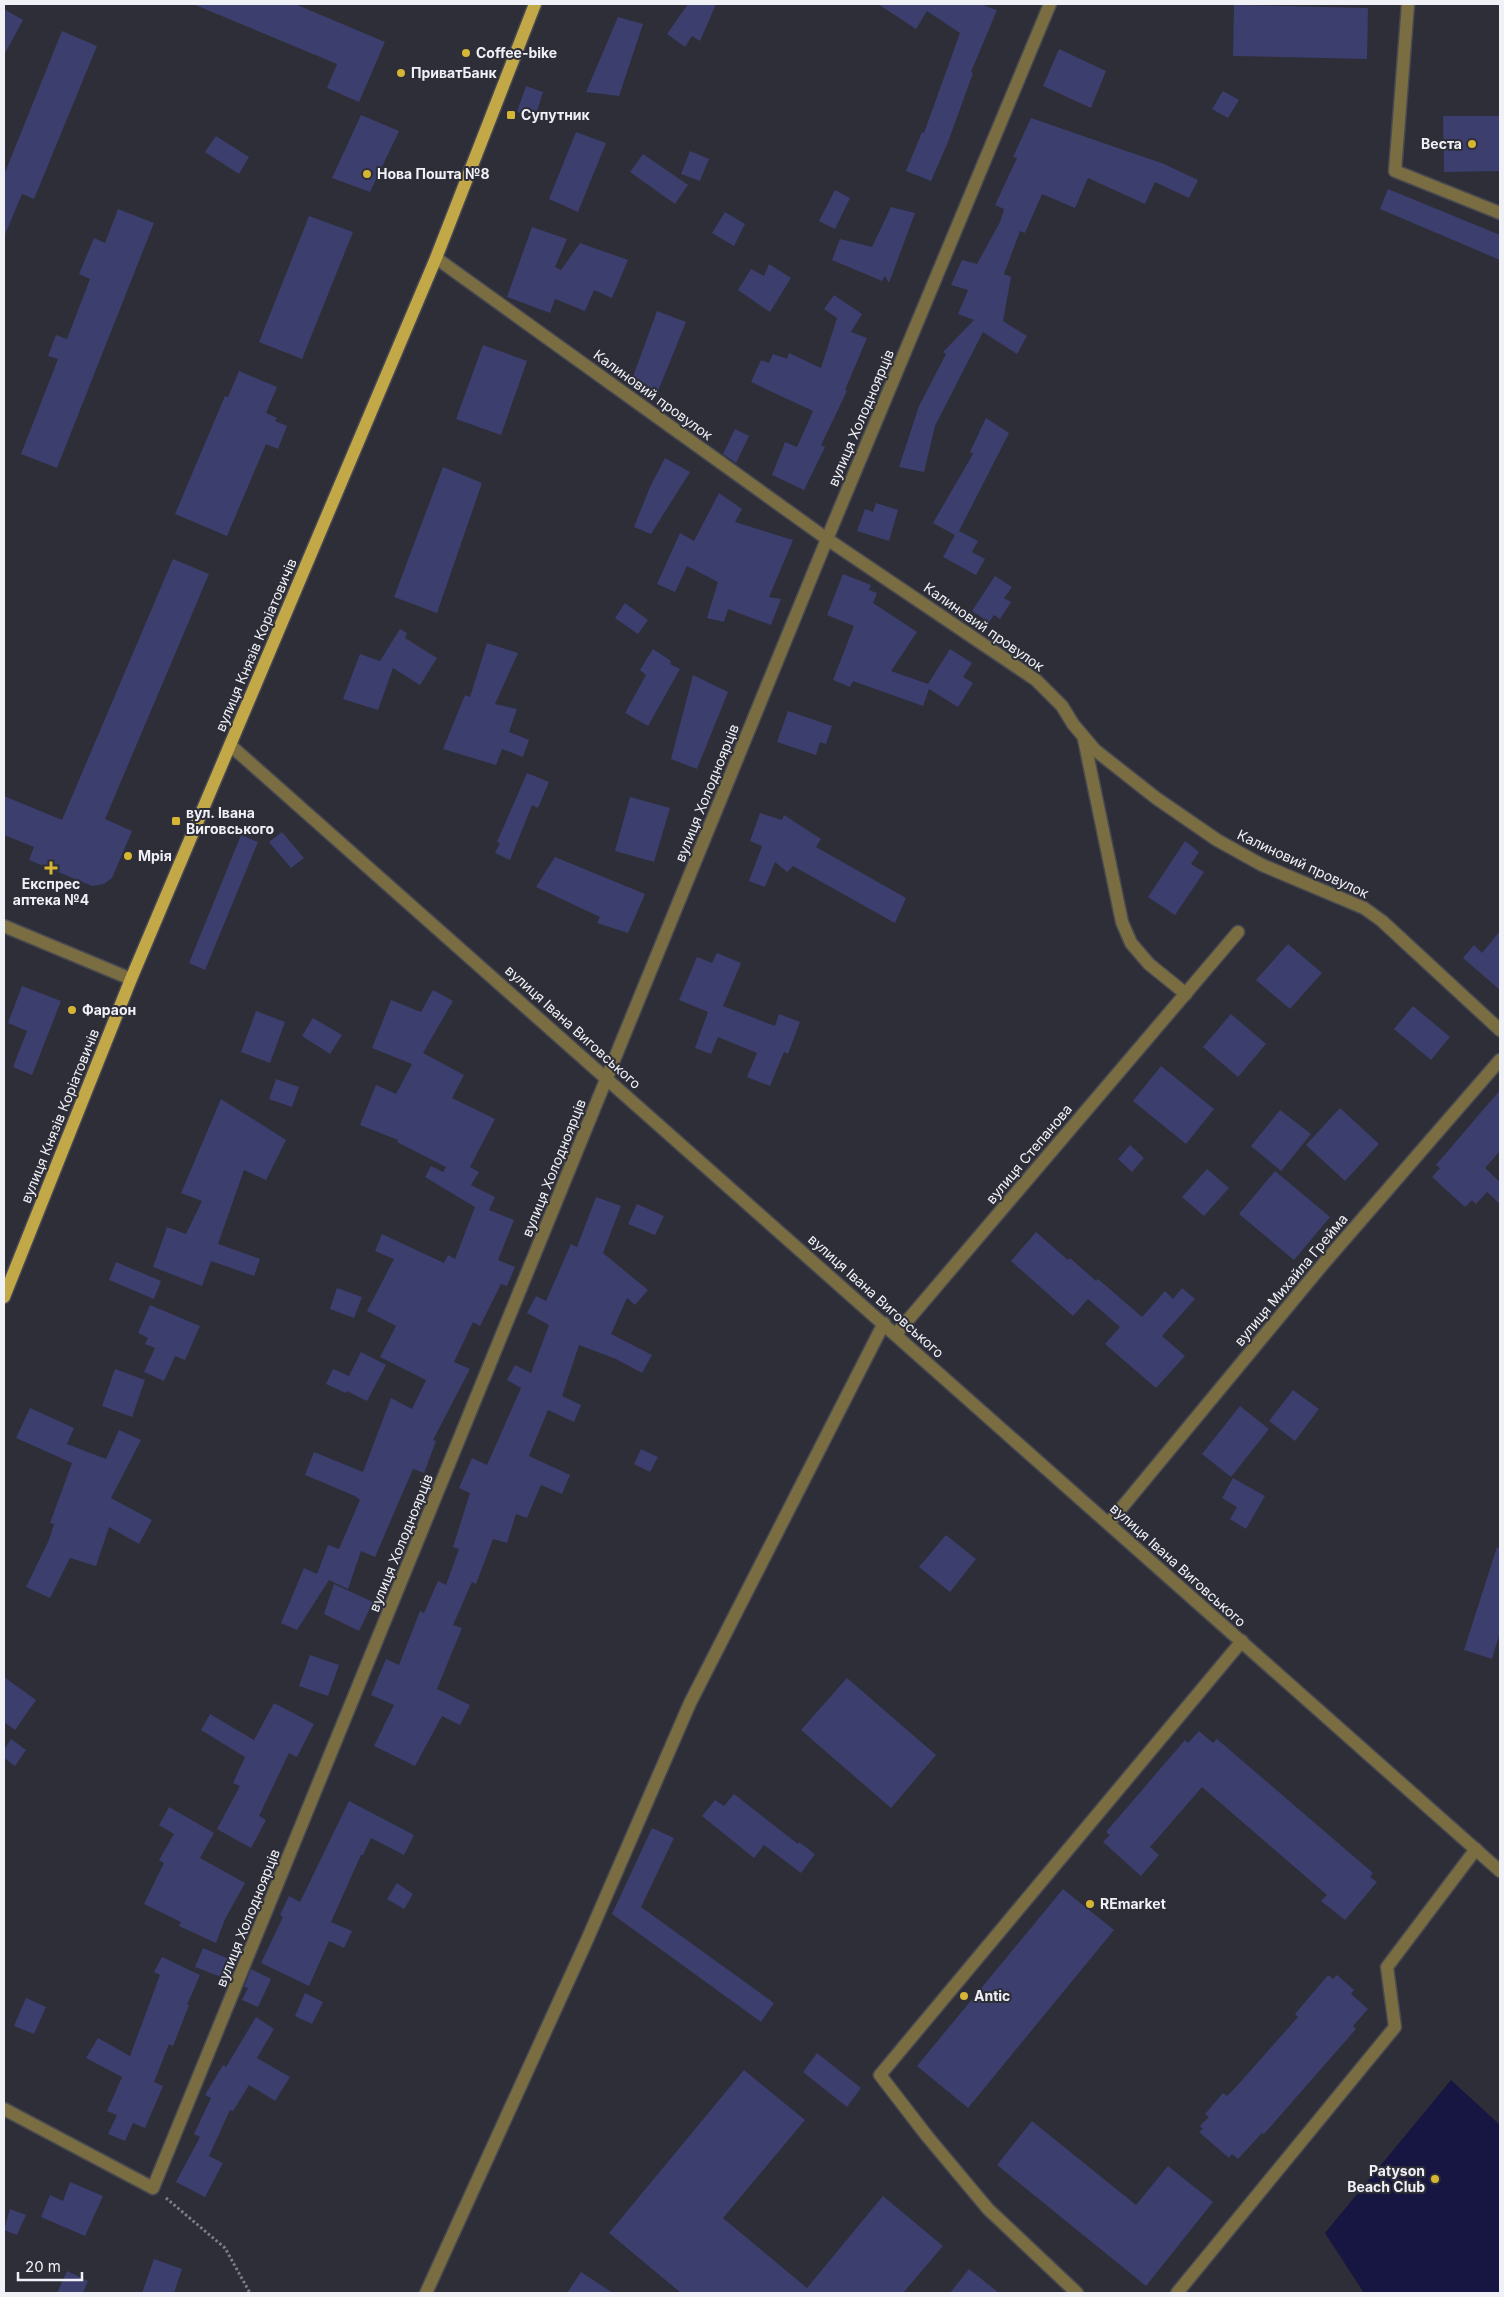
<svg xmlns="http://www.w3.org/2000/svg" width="1504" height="2297" font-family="Inter,sans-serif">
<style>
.water{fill:#171541}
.building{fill:#3c3e6e}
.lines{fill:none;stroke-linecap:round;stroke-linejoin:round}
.minor-casing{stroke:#484952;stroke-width:15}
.major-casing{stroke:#484952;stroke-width:15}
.path{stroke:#7c7d85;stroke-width:3;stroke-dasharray:2.5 2.5;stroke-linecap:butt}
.minor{stroke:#796d41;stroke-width:12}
.major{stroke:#c3a848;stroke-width:12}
.poi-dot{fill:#d6b534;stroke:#2d2e37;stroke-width:2}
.labels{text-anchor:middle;stroke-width:4;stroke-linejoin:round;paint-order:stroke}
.poi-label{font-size:14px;font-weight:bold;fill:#f0f1f7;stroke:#2d2e37;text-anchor:start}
.street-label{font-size:14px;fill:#f0f1f7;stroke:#2d2e37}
</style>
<rect width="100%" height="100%" fill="#2d2e37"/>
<path class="water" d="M1451,2080L1500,2125V2293H1364L1325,2233Z"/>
<g class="building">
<path d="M193,4H295L385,42L359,102L327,88L337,64Z"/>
<path d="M688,4H716L700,41L692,36L685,47L667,34Z"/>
<path d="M878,4H980L997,10L971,72L973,73L948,142L931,181L906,171L922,132L924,133L960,33L927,11L916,29Z"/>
<path d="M1234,5L1368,8L1367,59L1233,56Z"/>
<path d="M4,9L23,20L4,55Z"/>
<path d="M618,17L643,24L619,96L586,92Z"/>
<path d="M62,31L97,46L34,199L22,194L4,237V175Z"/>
<path d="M1059,49L1106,71L1091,108L1043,86Z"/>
<path d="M526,86L543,92L535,118L517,112Z"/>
<path d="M1223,91L1239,100L1228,118L1212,109Z"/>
<path d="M361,115L399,131L370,192L332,178Z"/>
<path d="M1443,116H1500V171L1444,172Z"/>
<path d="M1031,118L1164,164L1198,180L1189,198L1155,182L1145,204L1088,178L1075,208L1042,194L1025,233L1020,231L1004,274L1011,277L1003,321L1027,336L1017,354L983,332L935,426L924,472L899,467L919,406L946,354L943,352L974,320L958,314L968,290L951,285L962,260L977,264L1000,222L1004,209L995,205L1017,158L1013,157Z"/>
<path d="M576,132L606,143L578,212L549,199Z"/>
<path d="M216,136L249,157L239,174L205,152Z"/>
<path d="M690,151L709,159L700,181L681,174Z"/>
<path d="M643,154L688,185L675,204L630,172Z"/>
<path d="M1388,189L1500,235V260L1380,209Z"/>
<path d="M835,190L850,198L835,229L819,221Z"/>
<path d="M891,207L915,213L889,283L885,276L882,281L832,260L840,239L872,247Z"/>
<path d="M118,209L154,223L57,468L21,454L58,359L48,356L56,335L67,339L90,279L79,274L94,238L105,243Z"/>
<path d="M725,212L745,224L734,246L712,233Z"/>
<path d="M309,216L353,232L302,359L259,342Z"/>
<path d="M532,227L567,239L555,267L561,270L580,243L628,260L612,298L594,290L585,311L555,299L550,313L507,297Z"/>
<path d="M769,264L791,278L770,312L738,290L751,269L764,276Z"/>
<path d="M834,295L862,314L851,332L867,338L845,390L847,391L821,445L825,447L804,490L772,475L785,442L797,447L813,411L751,382L761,360L769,363L773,354L787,359L789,353L821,368L837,318L824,309Z"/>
<path d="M657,311L686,322L656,396L630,385Z"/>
<path d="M483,345L527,361L501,435L456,419Z"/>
<path d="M239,371L277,387L266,413L277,418L275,421L287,426L278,449L266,444L227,536L175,514L225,396L228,397Z"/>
<path d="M986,418L1009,433L959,531L978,541L972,552L985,559L976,575L943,557L955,535L933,523L973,454L970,452Z"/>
<path d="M735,429L749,436L736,463L723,454Z"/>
<path d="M665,458L690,472L651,534L634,527L650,487Z"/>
<path d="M443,467L482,483L437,613L394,597Z"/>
<path d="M719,493L742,509L735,522L793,540L769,597L781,599L771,625L728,609L724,622L707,618L718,582L687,566L675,592L657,584L680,533L694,541Z"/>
<path d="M876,503L898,510L889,541L857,531L865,509L873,512Z"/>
<path d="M173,559L209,574L105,819L132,831L112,878L104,884L92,886L29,860L34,847L4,835V796L62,820Z"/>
<path d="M843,574L871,585L869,590L877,593L873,603L917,632L891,671L928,684L950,649L972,663L963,677L973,683L958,707L929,689L923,706L853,681L850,687L833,680L854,626L827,615Z"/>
<path d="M995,576L1012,587L1004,598L1011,602L1000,619L994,615L989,622L972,611Z"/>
<path d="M625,603L648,620L638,634L615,618Z"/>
<path d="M400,629L407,633L405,638L437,658L420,685L393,668L378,710L343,699L360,654L380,661Z"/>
<path d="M487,643L518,653L495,704L517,709L509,732L529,740L523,757L502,749L496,765L443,749L465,695L470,697Z"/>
<path d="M653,649L671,661L670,664L680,669L648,726L625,713L646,675L640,670Z"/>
<path d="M693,675L728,692L697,769L671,759Z"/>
<path d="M788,711L832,726L826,744L820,742L816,755L777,742Z"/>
<path d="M527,773L549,782L538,808L532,805L510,860L495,853L500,843L497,842Z"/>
<path d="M630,797L670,808L654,862L615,851Z"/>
<path d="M760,813L782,820L784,815L821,839L816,847L906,898L895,923L793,866L787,872L775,862L765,887L749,881L762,846L750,841Z"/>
<path d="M282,832L304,858L291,868L269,842Z"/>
<path d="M241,835L258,842L205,970L189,963Z"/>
<path d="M1185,841L1199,852L1191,864L1204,872L1175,915L1148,897Z"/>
<path d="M555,857L645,894L628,933L597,923L600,917L536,887Z"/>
<path d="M1500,931V990L1463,958L1474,945L1482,953Z"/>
<path d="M1288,944L1322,973L1290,1009L1256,980Z"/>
<path d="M717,953L741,963L723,1006L775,1026L779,1014L800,1022L788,1054L784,1052L770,1086L747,1077L757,1053L718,1037L711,1054L695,1048L708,1012L679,1000L697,957L712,963Z"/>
<path d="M22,986L61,1001L32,1075L13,1067L27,1031L8,1023Z"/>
<path d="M433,990L453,1001L423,1053L464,1075L452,1098L495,1119L470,1167L479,1172L471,1185L495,1197L489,1210L514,1220L498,1260L515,1267L507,1286L501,1284L480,1326L473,1322L454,1362L470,1369L433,1440L436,1441L424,1473L413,1469L375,1557L361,1551L348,1589L329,1580L297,1630L281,1623L304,1568L317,1574L328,1545L339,1549L360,1500L355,1496L305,1475L314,1452L363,1472L391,1398L412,1409L426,1380L380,1357L396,1326L367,1311L394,1259L375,1251L382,1234L444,1263L448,1255L455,1259L475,1207L425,1177L431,1166L443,1172L446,1167L397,1142L398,1140L360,1125L376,1085L396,1094L412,1064L372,1048L391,1000L421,1012Z"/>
<path d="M1413,1006L1450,1037L1431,1060L1394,1029Z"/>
<path d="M256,1011L285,1022L270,1063L241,1052Z"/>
<path d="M1231,1014L1266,1044L1238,1077L1203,1047Z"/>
<path d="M313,1018L342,1035L330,1054L302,1036Z"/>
<path d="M1161,1066L1214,1109L1186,1144L1133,1101Z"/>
<path d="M276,1079L299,1087L292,1107L269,1099Z"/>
<path d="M1500,1090V1151L1485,1168L1500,1182V1204L1487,1192L1476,1204L1472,1200L1465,1207L1432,1177L1440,1168L1436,1165Z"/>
<path d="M221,1099L286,1140L266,1180L244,1170L218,1244L260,1259L254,1276L211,1261L202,1286L153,1267L167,1227L186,1234L202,1201L181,1193Z"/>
<path d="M1340,1108L1379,1144L1345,1181L1306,1145Z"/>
<path d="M1280,1110L1311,1134L1281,1171L1251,1146Z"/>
<path d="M1130,1145L1144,1158L1132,1172L1118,1159Z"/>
<path d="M1207,1169L1229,1188L1204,1216L1182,1197Z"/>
<path d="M1275,1171L1330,1217L1294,1260L1239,1214Z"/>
<path d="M596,1197L621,1206L603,1253L648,1290L635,1305L627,1298L611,1334L652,1355L642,1373L616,1359L579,1345L562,1396L581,1405L574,1422L548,1410L529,1456L570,1475L562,1494L541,1485L527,1518L516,1514L507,1543L493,1539L476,1584L472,1582L453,1625L462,1628L437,1689L470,1705L460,1725L442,1716L415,1766L374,1746L394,1705L371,1695L386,1659L399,1665L420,1611L424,1613L438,1581L446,1585L459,1549L453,1547L470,1493L459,1488L472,1458L487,1465L521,1388L507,1380L515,1365L531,1373L549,1325L527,1313L536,1296L546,1301L571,1244L577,1247Z"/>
<path d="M637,1204L664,1216L655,1235L628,1224Z"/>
<path d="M1036,1232L1068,1260L1070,1258L1096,1281L1098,1279L1142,1317L1165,1291L1173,1299L1182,1288L1195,1299L1162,1336L1185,1356L1156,1388L1105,1344L1120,1327L1088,1299L1073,1316L1011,1261Z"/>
<path d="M116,1262L161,1281L154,1299L109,1280Z"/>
<path d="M337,1288L362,1297L354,1318L330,1309Z"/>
<path d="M150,1305L200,1326L185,1360L175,1356L164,1381L144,1372L155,1348L145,1344L148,1338L138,1333Z"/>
<path d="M361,1352L386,1365L367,1401L347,1391L346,1393L326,1384L333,1369L349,1376Z"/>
<path d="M115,1369L145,1380L132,1417L102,1406Z"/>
<path d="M1293,1390L1319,1409L1295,1441L1269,1421Z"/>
<path d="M1240,1406L1269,1429L1231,1477L1202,1454Z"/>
<path d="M30,1408L74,1428L67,1444L106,1459L119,1430L141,1440L111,1498L152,1520L139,1544L109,1527L96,1566L70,1558L50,1598L26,1587L49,1540L54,1524L50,1523L72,1463L16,1438Z"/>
<path d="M641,1449L658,1457L650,1472L634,1464Z"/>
<path d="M1233,1478L1265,1496L1246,1529L1230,1519L1237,1507L1222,1498Z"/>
<path d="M946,1535L976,1559L950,1592L919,1567Z"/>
<path d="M1497,1547L1500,1548V1632L1492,1659L1464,1650Z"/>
<path d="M334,1584L373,1602L359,1631L324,1614Z"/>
<path d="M310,1655L339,1665L328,1696L299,1686Z"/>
<path d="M4,1677L36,1700L15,1730L4,1722Z"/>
<path d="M847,1678L936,1755L891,1808L801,1730Z"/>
<path d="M274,1703L314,1724L297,1757L289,1753L259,1816L266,1820L251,1848L217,1829L240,1786L233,1783L245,1757L201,1730L210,1714L254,1740Z"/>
<path d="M1199,1731L1213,1743L1217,1739L1373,1873L1370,1877L1377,1882L1345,1920L1321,1901L1327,1895L1202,1787L1150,1847L1159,1855L1141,1876L1103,1842L1110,1835L1106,1832L1185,1740L1188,1743Z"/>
<path d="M11,1739L26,1750L15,1766L4,1758V1750Z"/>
<path d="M734,1794L798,1844L799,1842L815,1854L801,1873L764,1845L754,1858L702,1816L715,1800L724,1806Z"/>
<path d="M349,1801L414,1835L404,1855L371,1838L363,1855H361L331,1922L352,1931L344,1948L329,1941L309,1986L261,1963L283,1917L280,1915L289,1896L300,1902Z"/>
<path d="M169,1807L214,1833L200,1858L245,1883L225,1919L216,1943L179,1926L181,1922L144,1904L164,1863L159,1860L174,1834L159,1825Z"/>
<path d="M652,1828L674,1838L641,1907L774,2003L761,2022L612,1914Z"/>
<path d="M397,1883L413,1894L404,1909L387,1899Z"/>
<path d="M1063,1889L1114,1930L968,2108L917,2066Z"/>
<path d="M203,1948L236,1962L229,1980L195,1967Z"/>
<path d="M162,1957L200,1975L187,2005H189L173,2046L169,2044L154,2082L163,2086L145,2128L133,2123L125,2141L108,2134L117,2115L107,2111L122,2077L86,2058L98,2038L130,2056L160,1975L154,1972Z"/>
<path d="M251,1969L271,1979L258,2007L242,2000L248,1988L244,1987Z"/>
<path d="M1328,1975L1333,1979L1337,1975L1354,1990L1351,1994L1368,2009L1353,2026L1356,2029L1264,2134L1262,2133L1238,2159L1232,2154L1229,2158L1199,2132L1203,2129L1200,2126L1209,2117L1205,2114L1223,2093L1227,2096L1236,2087L1298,2017L1295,2014Z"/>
<path d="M305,1993L323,2002L312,2024L295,2016Z"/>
<path d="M26,1998L46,2007L34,2034L14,2026Z"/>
<path d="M256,2017L274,2029L257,2058L290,2077L275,2101L249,2085L233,2111L230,2110L209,2156L223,2163L205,2197L176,2182L200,2137L194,2134L211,2098L205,2095L223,2065L226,2067Z"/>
<path d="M817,2053L861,2088L847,2107L803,2072Z"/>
<path d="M744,2070L805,2120L723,2218L807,2288L883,2196L943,2246L903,2293H681L609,2233Z"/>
<path d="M1032,2121L1136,2205L1168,2166L1213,2202L1146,2286L997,2165Z"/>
<path d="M70,2182L103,2196L85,2236L41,2217L50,2195L63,2201Z"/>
<path d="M10,2209L26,2215L17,2235L4,2230Z"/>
<path d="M154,2259L182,2269L174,2293H142Z"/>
<path d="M969,2269L999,2293H950Z"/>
<path d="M67,2271L88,2281L83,2293H57Z"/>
<path d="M581,2272L613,2293H567Z"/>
</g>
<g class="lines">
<defs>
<g id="minor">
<path d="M1408,4L1395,171L1500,213"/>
<path d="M436,258L827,539L1036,680L1062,706L1073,724L1095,750L1156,798L1217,840L1262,865L1364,908L1382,921L1500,1030"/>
<path d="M1084,739L1122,922L1131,943L1149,964L1186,994"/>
<path d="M230,745L1500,1871"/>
<path d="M4,926L131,979"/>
<path d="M896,1334L1238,932"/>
<path d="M1109,1523L1324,1263L1500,1060"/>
<path d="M4,2109L153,2188L827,539L1050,4"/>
<path d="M426,2293L587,1940L690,1703L884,1323"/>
<path d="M1077,2293L988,2209L927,2136L880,2075L1242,1641"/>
<path d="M1177,2293L1395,2027L1387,1967L1476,1849"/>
</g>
<path id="major" d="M4,1297L131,979L436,258L535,4"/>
</defs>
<use href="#minor" class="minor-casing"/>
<use href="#major" class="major-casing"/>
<path class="path" d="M166,2198L225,2248L250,2293"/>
<use href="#minor" class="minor"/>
<use href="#major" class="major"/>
</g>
<g class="poi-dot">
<circle cx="466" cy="53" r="5"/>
<circle cx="401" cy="73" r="5"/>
<rect x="506" y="110" width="10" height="10" rx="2.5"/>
<circle cx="1472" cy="144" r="5"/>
<circle cx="367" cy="174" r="5"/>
<rect x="171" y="816" width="10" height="10" rx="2.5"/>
<circle cx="128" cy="856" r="5"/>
<path d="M48.5 860.5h5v5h5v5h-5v5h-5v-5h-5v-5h5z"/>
<circle cx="72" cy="1010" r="5"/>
<circle cx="1090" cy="1904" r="5"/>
<circle cx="964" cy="1996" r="5"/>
<circle cx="1435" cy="2179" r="5"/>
</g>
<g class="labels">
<g class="poi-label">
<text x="476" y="58">Coffee-bike</text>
<text x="411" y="78">ПриватБанк</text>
<text x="521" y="120">Супутник</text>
<text x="1462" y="149" text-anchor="end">Веста</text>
<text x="377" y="179">Нова Пошта №8</text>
<text x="186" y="818">вул. Івана<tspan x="186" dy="16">Виговського</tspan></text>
<text x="138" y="861">Мрія</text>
<text x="51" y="889" text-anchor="middle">Експрес<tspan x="51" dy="16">аптека №4</tspan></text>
<text x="82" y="1015">Фараон</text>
<text x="1100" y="1909">REmarket</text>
<text x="974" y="2001">Antic</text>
<text x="1425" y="2176" text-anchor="end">Patyson<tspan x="1425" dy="16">Beach Club</tspan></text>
</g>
<g class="street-label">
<text transform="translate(653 395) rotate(36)" y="5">Калиновий провулок</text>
<text transform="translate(861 418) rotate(-67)" y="5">вулиця Холодноярців</text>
<text transform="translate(984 627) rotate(35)" y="5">Калиновий провулок</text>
<text transform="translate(256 645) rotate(-67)" y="5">вулиця Князів Коріатовичів</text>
<text transform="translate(707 793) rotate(-68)" y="5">вулиця Холодноярців</text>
<text transform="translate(1303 864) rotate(25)" y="5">Калиновий провулок</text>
<text transform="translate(573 1027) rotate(42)" y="5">вулиця Івана Виговського</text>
<text transform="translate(60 1116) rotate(-68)" y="5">вулиця Князів Коріатовичів</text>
<text transform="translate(1029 1154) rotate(-50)" y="5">вулиця Степанова</text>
<text transform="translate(554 1168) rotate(-68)" y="5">вулиця Холодноярців</text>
<text transform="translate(1291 1280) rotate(-50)" y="5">вулиця Михайла Грейма</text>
<text transform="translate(876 1296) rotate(42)" y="5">вулиця Івана Виговського</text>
<text transform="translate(401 1543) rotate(-68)" y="5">вулиця Холодноярців</text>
<text transform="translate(1178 1565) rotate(42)" y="5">вулиця Івана Виговського</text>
<text transform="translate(248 1918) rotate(-68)" y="5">вулиця Холодноярців</text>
</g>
</g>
<rect width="1504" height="2297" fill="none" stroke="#f0f1f7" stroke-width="10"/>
<path d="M18 2272v8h64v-8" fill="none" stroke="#f0f1f7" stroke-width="2.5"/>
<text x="25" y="2272" font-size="15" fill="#f0f1f7" stroke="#2d2e37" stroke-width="4" paint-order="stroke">20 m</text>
</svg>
